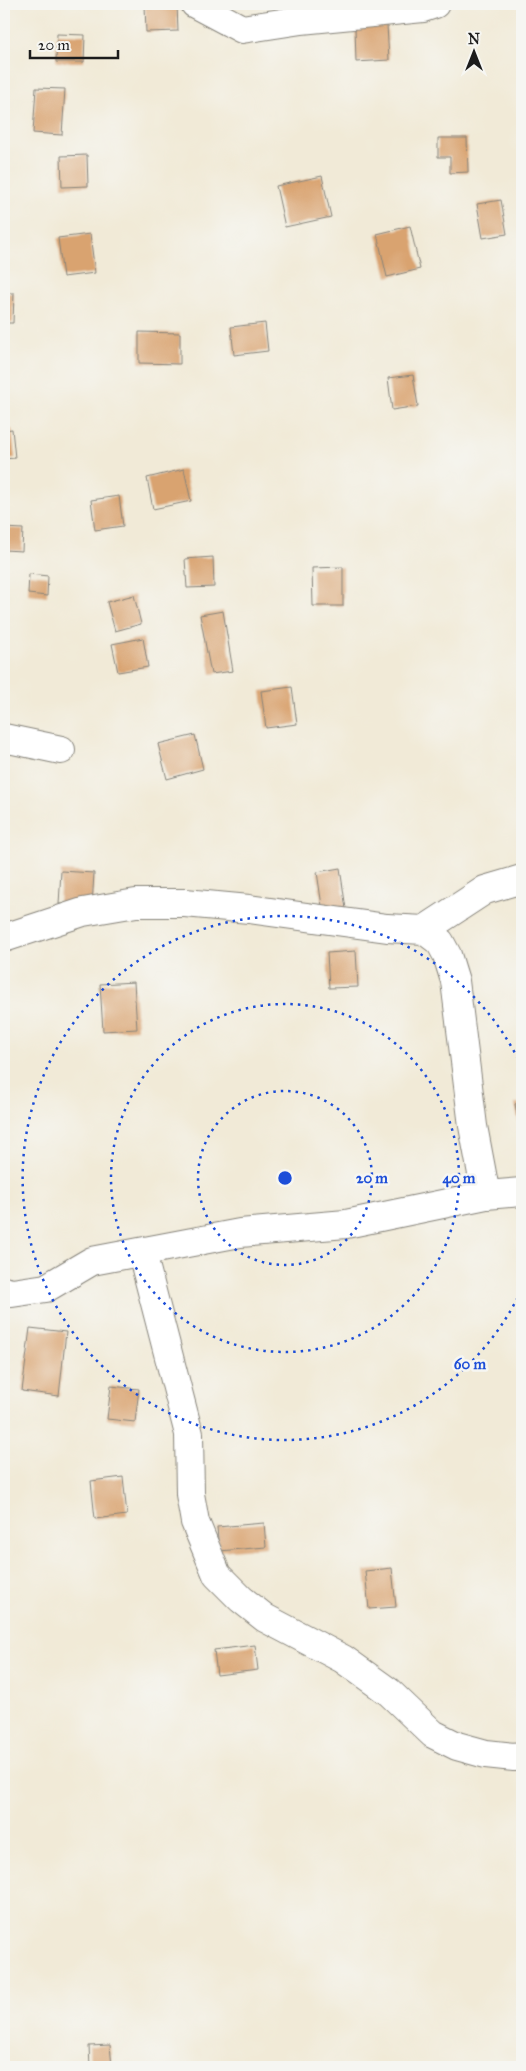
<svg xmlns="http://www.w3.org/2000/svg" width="526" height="2071" font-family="'IM FELL Great Primer',serif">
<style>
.building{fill:#d9a36f}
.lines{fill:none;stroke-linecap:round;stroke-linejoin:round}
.street-casing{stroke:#86837a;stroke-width:30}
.street{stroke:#fff;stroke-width:28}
.ring{fill:none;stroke:#1d4ed8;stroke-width:2.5;stroke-dasharray:2.5 5}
.centre{fill:#1d4ed8;stroke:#f6f6f2;stroke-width:2.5}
.ring-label{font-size:15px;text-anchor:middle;font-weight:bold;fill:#1d4ed8;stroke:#f6f6f2;stroke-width:5;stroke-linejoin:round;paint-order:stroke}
</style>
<rect width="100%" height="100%" fill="#f6f6f2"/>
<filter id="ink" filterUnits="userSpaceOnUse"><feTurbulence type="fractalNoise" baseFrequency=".02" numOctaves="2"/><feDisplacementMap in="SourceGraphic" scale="10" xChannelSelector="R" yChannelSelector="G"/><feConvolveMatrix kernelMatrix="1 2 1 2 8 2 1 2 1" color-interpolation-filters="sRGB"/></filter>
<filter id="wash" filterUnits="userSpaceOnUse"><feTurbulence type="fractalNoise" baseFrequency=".0096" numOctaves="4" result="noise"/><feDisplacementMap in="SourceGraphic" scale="20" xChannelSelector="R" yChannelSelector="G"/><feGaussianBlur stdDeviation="1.12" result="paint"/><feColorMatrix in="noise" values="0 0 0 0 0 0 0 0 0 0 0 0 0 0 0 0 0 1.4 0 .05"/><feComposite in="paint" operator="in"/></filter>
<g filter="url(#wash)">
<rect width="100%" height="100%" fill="#f1ead7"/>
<g id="blocks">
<g class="building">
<path d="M177,4L178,31L146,32L145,5Z"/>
<path d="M387,25L389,60L356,62L355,27Z"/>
<path d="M57,34L85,35L84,62H56Z"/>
<path d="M36,88L65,89L62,135L33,133Z"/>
<path d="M438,138H467L468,172L450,173V157H438Z"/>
<path d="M87,155L88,186L62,187L61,156Z"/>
<path d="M322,176L331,217L285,227L276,186Z"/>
<path d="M501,200L507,234L483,238L477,204Z"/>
<path d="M410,226L420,269L387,277L377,234Z"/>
<path d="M90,234L95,273L63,277L58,238Z"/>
<path d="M4,293H14L13,323H4Z"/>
<path d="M265,323L268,351L234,355L231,327Z"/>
<path d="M139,332L180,333V364L139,363Z"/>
<path d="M413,375L418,406L392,410L388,378Z"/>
<path d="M12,429L15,458L4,459V430Z"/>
<path d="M184,469L191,501L153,509L147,478Z"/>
<path d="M119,496L123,526L95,530L91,500Z"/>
<path d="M4,528L23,529L22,551L4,550Z"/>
<path d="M213,557L214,587L187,588L185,559Z"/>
<path d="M343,567V606H313L312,568Z"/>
<path d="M29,574L48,576L47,596L28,594Z"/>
<path d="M134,595L141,624L115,631L107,602Z"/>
<path d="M223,611L233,671L211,674L200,615Z"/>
<path d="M143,638L148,667L118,672L112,644Z"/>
<path d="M292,687L297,724L266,728L261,691Z"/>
<path d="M195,735L203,769L167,779L158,744Z"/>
<path d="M340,868L346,909L323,913L317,872Z"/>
<path d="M61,871L94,873L92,906L59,904Z"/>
<path d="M356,951L358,987L329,988L327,953Z"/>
<path d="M134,982L137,1029L103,1031L100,984Z"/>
<path d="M522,1102V1124L519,1125L515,1104Z"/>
<path d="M30,1328L66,1332L59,1396L22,1391Z"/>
<path d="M111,1386L139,1389L135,1422L107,1419Z"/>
<path d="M123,1477L127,1515L95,1519L91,1481Z"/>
<path d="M264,1523L266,1547L219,1551L217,1527Z"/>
<path d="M392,1568L396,1607L369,1609L365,1571Z"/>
<path d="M255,1645L258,1670L217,1675L214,1650Z"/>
<path d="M110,2045L112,2067H90L89,2046Z"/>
</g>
</g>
</g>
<g filter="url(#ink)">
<use href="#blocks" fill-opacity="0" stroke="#86837a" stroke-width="1"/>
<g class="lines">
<defs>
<g id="street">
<path d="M195,4L242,29L301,20L423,8L435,4"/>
<path d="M4,738L61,750"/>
<path d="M424,930L485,890L522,879"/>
<path d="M4,938L83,912L136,903H185L249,909L387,928L424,930L440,942L447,955L455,981L473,1126L486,1195"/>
<path d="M142,1253L189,1434L190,1494L195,1522L217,1575L241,1599L265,1618L343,1659L389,1692L433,1734L457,1746L486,1754L514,1757L522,1756"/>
<path d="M4,1291L12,1293L46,1288L92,1261L240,1233L346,1224L486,1195L522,1192"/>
</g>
</defs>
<use href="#street" class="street-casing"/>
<use href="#street" class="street"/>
</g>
</g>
<g class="ring">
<circle cx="285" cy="1178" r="87"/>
<circle cx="285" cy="1178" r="174"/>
<path d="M521 1291A262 262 0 1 1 521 1065"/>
</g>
<circle cx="285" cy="1178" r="8" class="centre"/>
<g class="ring-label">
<text x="372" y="1183">20 m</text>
<text x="459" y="1183">40 m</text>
<text x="470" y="1369">60 m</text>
</g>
<rect width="526" height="2071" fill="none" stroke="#f6f6f2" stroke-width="20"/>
<g transform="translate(474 52)" stroke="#f6f6f2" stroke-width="4" paint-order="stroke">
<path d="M0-4L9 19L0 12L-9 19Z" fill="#1c1c1c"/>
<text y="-8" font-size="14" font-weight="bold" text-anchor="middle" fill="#1c1c1c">N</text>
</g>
<path d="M30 50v8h88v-8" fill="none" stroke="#1c1c1c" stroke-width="2.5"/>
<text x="38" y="50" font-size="15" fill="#1c1c1c" stroke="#f6f6f2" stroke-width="4" paint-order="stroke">20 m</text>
</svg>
